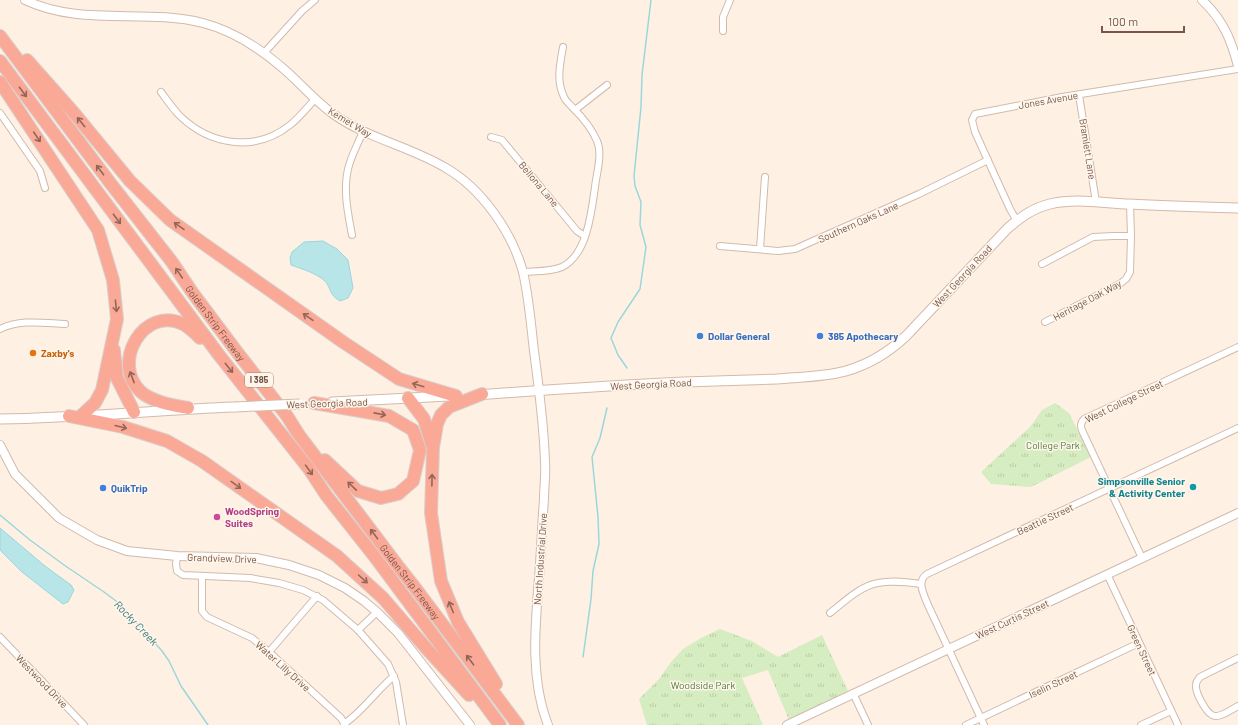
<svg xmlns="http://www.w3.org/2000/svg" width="1238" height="725" font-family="Barlow,sans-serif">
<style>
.park{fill:url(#park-tufts)}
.water{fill:#b7e5e8;stroke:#9cd6db}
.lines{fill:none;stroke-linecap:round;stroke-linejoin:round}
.stream{stroke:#9cd6db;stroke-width:1.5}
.minor-casing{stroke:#d2baac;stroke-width:8}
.tertiary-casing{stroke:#d2baac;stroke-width:10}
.secondary-casing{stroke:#d5b9a9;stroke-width:11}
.motorway-casing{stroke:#d9cfcc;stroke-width:14}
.minor{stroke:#fff;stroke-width:6}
.tertiary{stroke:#fff;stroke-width:8}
.secondary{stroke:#fff;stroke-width:9}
.motorway{stroke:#fba997;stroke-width:12}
.secondary-bridge-casing{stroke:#d5b9a9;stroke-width:11;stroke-linecap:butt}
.secondary-bridge{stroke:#fff;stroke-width:9}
.oneway{stroke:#926658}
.shop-dot{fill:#3f7fe0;stroke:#fff6eb;stroke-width:1.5}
.food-dot{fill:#e8710a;stroke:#fff6eb;stroke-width:1.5}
.culture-dot{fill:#0f9aa8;stroke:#fff6eb;stroke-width:1.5}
.hotel-dot{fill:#d1479c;stroke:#fff6eb;stroke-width:1.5}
.labels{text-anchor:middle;stroke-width:3;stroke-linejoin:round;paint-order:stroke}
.shield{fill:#fff6eb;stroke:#a08579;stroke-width:1}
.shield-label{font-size:9px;font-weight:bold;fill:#785548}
.street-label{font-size:10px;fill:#785548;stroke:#fff6eb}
.shop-label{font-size:10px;font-weight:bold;fill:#366cbe;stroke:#fff6eb;text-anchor:start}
.food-label{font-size:10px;font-weight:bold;fill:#c56008;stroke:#fff6eb;text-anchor:start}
.park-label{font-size:10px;fill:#52783c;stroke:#fff6eb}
.culture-label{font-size:10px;font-weight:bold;fill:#0d838f;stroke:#fff6eb;text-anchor:end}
.hotel-label{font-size:10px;font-weight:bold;fill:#b23c85;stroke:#fff6eb;text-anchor:start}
.water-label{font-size:11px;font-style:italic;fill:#3a787e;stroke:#fff6eb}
</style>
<defs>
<pattern id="park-tufts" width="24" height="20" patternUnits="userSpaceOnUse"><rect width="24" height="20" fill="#d6ecc1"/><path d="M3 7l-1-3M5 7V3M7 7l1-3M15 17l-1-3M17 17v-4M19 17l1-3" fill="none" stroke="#bbcca7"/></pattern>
</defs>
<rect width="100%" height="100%" fill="#fef1e4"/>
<g class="park">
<path d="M1055,403L1069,413L1091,457L1031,487L991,484L981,472L1030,427L1042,410Z"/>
<path d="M720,629L752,641L778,657L822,635L848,691L789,720L768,670L742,678L763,725H647L639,699L659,679L671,662L683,649L701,638Z"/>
</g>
<g class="water">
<path d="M323,241L337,249L348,260L353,288L348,298L340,301C328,294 332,289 325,281C316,273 302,269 291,265L290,258L292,252L304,242Z"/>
<path d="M0,528L45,566L71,585L74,590L68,602L63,604L22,572L0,550Z"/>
</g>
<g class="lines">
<g class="stream">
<path d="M627,368L618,355L611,338L618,322L640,289L646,247L640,225L641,202L635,186L634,176L641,107L642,75L651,0"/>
<path d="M0,515L30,540L64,565L104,592L120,604L162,651L169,661L181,686L208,725"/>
<path d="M583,657L591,599L593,571L599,544L598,517L592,457L600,438L607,408"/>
</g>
<defs>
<g id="minor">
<path d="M723,31V17L730,0"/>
<path d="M264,53L302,11L315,0"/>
<path d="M161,92C167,100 173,109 180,116C210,145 255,153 290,125C299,118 307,108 315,99"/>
<path d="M1079,95L1096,202"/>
<path d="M575,110L607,85"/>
<path d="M0,113L40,171L45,188"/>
<path d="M491,137L502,140L577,231L585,236"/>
<path d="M1017,221L1010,209L975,132L972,120L975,114L1062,97L1238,69"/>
<path d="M352,235C348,213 343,192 348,169C351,156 358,144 363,131"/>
<path d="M720,246L778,251L795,249L919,194L988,160"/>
<path d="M760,249L765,177"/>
<path d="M1042,264L1093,237L1113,236H1131"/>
<path d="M522,272C534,271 551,272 562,267C589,254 592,206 596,180C598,168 602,152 597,141C592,129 583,118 574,109C571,105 566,102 564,97C556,81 560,64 563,47"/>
<path d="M1045,322L1121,283L1126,279L1130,272L1131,236L1130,204"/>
<path d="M0,329C20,319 43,323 65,324"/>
<path d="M177,556L176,564L177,571L183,575L250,578L279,583L303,590L323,600L358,630L388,664L396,682L403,725"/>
<path d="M1142,558L1087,441C1084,433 1077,426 1084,419L1238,347"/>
<path d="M1107,574L1178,725"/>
<path d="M202,576V611L207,617L252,638L269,652L341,718L345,725"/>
<path d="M830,613C844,602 860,586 878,583C892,580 907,582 921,584"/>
<path d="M358,630L377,612"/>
<path d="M0,637L84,725"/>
<path d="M269,652L317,596"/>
<path d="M1238,658L1200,677C1198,680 1196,681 1196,685C1195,692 1207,716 1215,716C1222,717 1232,709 1238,706"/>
<path d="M853,693L868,725"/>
<path d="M344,724C363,711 376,691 394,676"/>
<path d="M966,725L1139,643"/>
<path d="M984,725L928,605C924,595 916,581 927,574L1238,428"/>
<path d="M1141,725L1171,711"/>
</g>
<g id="tertiary">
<path d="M25,0C81,27 145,8 203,23C234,31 261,49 285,70C302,85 317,103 336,116C370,139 411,147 446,168C482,189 512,232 523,272C529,298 531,325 534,351C539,388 544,425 545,462C546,474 544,487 544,499C542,525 541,552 539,578C535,627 530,679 548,725"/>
<path d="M1202,0C1223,20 1231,39 1238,66"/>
<path d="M0,445L15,474L59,518L97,540L127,551L177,556L256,558L289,565L319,575L345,588L364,601L377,612L398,633L470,725"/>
<path d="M787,725L1238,513"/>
</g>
<g id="secondary">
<path d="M476,395C545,390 614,385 684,382C715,381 746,380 777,379C800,377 824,377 846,371C870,364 888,353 906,336L1008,228C1021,217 1033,208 1050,204C1075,198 1103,203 1129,204C1165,206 1201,207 1238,208"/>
<path d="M332,402L449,396"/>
<path d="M0,419C78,418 157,410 235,407"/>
</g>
<g id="motorway">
<path id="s1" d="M0,36L111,184L172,262L192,292L237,352L287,416L299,435L398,566L413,585L518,725"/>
<path d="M27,60L74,113L130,181L170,220L343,342L399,379L456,396"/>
<path d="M0,61L219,355L309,469L326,495L375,557L500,725"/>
<path d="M0,82L98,230L113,280L117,319L102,390L95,403L81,416"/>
<path d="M114,350L117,378L134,412"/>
<path d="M482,394L449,407L441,415L437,424L433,448L431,513L441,581L458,622L496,684"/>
<path d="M408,398L424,419L432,445"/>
<path d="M314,403L389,416L413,430L420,450L413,481L398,494L381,498L358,491L325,460"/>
<path d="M188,408C172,405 153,402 141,392C110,363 144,305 183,324C190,328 195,333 200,338"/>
<path d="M69,416L123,427L167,441L202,461L337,556L383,598L426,648L469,695"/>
</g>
</defs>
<use href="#minor" class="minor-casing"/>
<use href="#tertiary" class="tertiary-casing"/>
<use href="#secondary" class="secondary-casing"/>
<use href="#motorway" class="motorway-casing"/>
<use href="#minor" class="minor"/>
<use href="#tertiary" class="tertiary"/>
<use href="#secondary" class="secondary"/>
<use href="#motorway" class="motorway"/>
<defs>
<path id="secondary-bridge" d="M235,407L300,404"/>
</defs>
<use href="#secondary-bridge" class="secondary-bridge-casing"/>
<use href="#secondary-bridge" class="secondary-bridge"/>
</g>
<defs><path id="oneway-shaft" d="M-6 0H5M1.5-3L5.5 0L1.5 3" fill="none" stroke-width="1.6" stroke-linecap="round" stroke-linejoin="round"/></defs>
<g class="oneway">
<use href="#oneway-shaft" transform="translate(23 92) rotate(53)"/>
<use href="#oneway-shaft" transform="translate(81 122) rotate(-129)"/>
<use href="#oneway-shaft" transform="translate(37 137) rotate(56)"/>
<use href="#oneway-shaft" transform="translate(100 170) rotate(-127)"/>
<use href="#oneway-shaft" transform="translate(117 219) rotate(53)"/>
<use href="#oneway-shaft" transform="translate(179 226) rotate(-145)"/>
<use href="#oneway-shaft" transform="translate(179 273) rotate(-124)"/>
<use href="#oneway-shaft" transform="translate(116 306) rotate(84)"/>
<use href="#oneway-shaft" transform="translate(308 317) rotate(-145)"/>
<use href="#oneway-shaft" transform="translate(229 368) rotate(51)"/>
<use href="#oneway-shaft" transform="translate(132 377) rotate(-111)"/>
<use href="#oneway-shaft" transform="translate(418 385) rotate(-163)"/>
<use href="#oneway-shaft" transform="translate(380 414) rotate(11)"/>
<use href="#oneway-shaft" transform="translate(121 427) rotate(14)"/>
<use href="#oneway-shaft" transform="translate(309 470) rotate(54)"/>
<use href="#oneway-shaft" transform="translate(432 480) rotate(-89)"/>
<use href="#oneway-shaft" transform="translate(236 485) rotate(36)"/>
<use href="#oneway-shaft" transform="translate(352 486) rotate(-136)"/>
<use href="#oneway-shaft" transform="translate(374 534) rotate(-127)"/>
<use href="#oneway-shaft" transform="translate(363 579) rotate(42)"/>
<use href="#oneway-shaft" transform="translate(451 607) rotate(-112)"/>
<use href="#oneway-shaft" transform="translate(470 660) rotate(-127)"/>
</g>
<g class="shop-dot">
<circle cx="700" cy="336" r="4"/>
<circle cx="820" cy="336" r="4"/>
<circle cx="103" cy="488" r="4"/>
</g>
<circle class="food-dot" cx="33" cy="353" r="4"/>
<circle class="culture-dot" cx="1193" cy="487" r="4"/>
<circle class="hotel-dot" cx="217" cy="517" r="4"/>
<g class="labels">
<rect class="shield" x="245" y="373" width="28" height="14" rx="3"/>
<g class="shield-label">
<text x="259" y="383">I 385</text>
</g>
<g class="street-label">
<text transform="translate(1048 100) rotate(-10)" y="4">Jones Avenue</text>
<text transform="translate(350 122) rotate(31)" y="4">Kemet Way</text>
<text transform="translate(1088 149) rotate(81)" y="4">Bramlett Lane</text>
<text transform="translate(539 184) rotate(50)" y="4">Bellona Lane</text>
<text transform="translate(858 222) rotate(-24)" y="4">Southern Oaks Lane</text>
<text transform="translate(962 276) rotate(-47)" y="4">West Georgia Road</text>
<text transform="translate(1087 300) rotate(-28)" y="4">Heritage Oak Way</text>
<text dy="4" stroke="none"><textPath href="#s1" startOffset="359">Golden Strip Freeway</textPath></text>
<text transform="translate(651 384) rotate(-3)" y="4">West Georgia Road</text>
<text transform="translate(1124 401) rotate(-26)" y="4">West College Street</text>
<text transform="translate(327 403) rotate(-2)" y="4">West Georgia Road</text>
<text transform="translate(1045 519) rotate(-25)" y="4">Beattie Street</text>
<text transform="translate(222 558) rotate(2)" y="4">Grandview Drive</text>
<text transform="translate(540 559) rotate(-86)" y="4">North Industrial Drive</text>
<text dy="4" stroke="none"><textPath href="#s1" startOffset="683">Golden Strip Freeway</textPath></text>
<text transform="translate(1012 619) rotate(-25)" y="4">West Curtis Street</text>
<text transform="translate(1142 650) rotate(65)" y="4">Green Street</text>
<text transform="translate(283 666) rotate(42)" y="4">Water Lilly Drive</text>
<text transform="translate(42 681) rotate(46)" y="4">Westwood Drive</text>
<text transform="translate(1053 684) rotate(-25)" y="4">Iselin Street</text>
</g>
<g class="shop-label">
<text x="708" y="340">Dollar General</text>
<text x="828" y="340">385 Apothecary</text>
<text x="111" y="492">QuikTrip</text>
</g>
<g class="food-label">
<text x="41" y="357">Zaxby's</text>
</g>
<g class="park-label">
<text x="1053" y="449">College Park</text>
<text x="703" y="689">Woodside Park</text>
</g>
<g class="culture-label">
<text x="1185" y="485">Simpsonville Senior<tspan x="1185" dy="12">&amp; Activity Center</tspan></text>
</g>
<g class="hotel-label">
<text x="225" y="515">WoodSpring<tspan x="225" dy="12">Suites</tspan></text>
</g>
<g class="water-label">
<text transform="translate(136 623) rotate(46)" y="4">Rocky Creek</text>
</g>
</g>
<path d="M1102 26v6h82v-6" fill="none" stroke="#785548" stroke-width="2"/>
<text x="1108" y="26" font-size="12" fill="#785548" stroke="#fff6eb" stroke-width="3" paint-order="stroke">100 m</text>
</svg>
